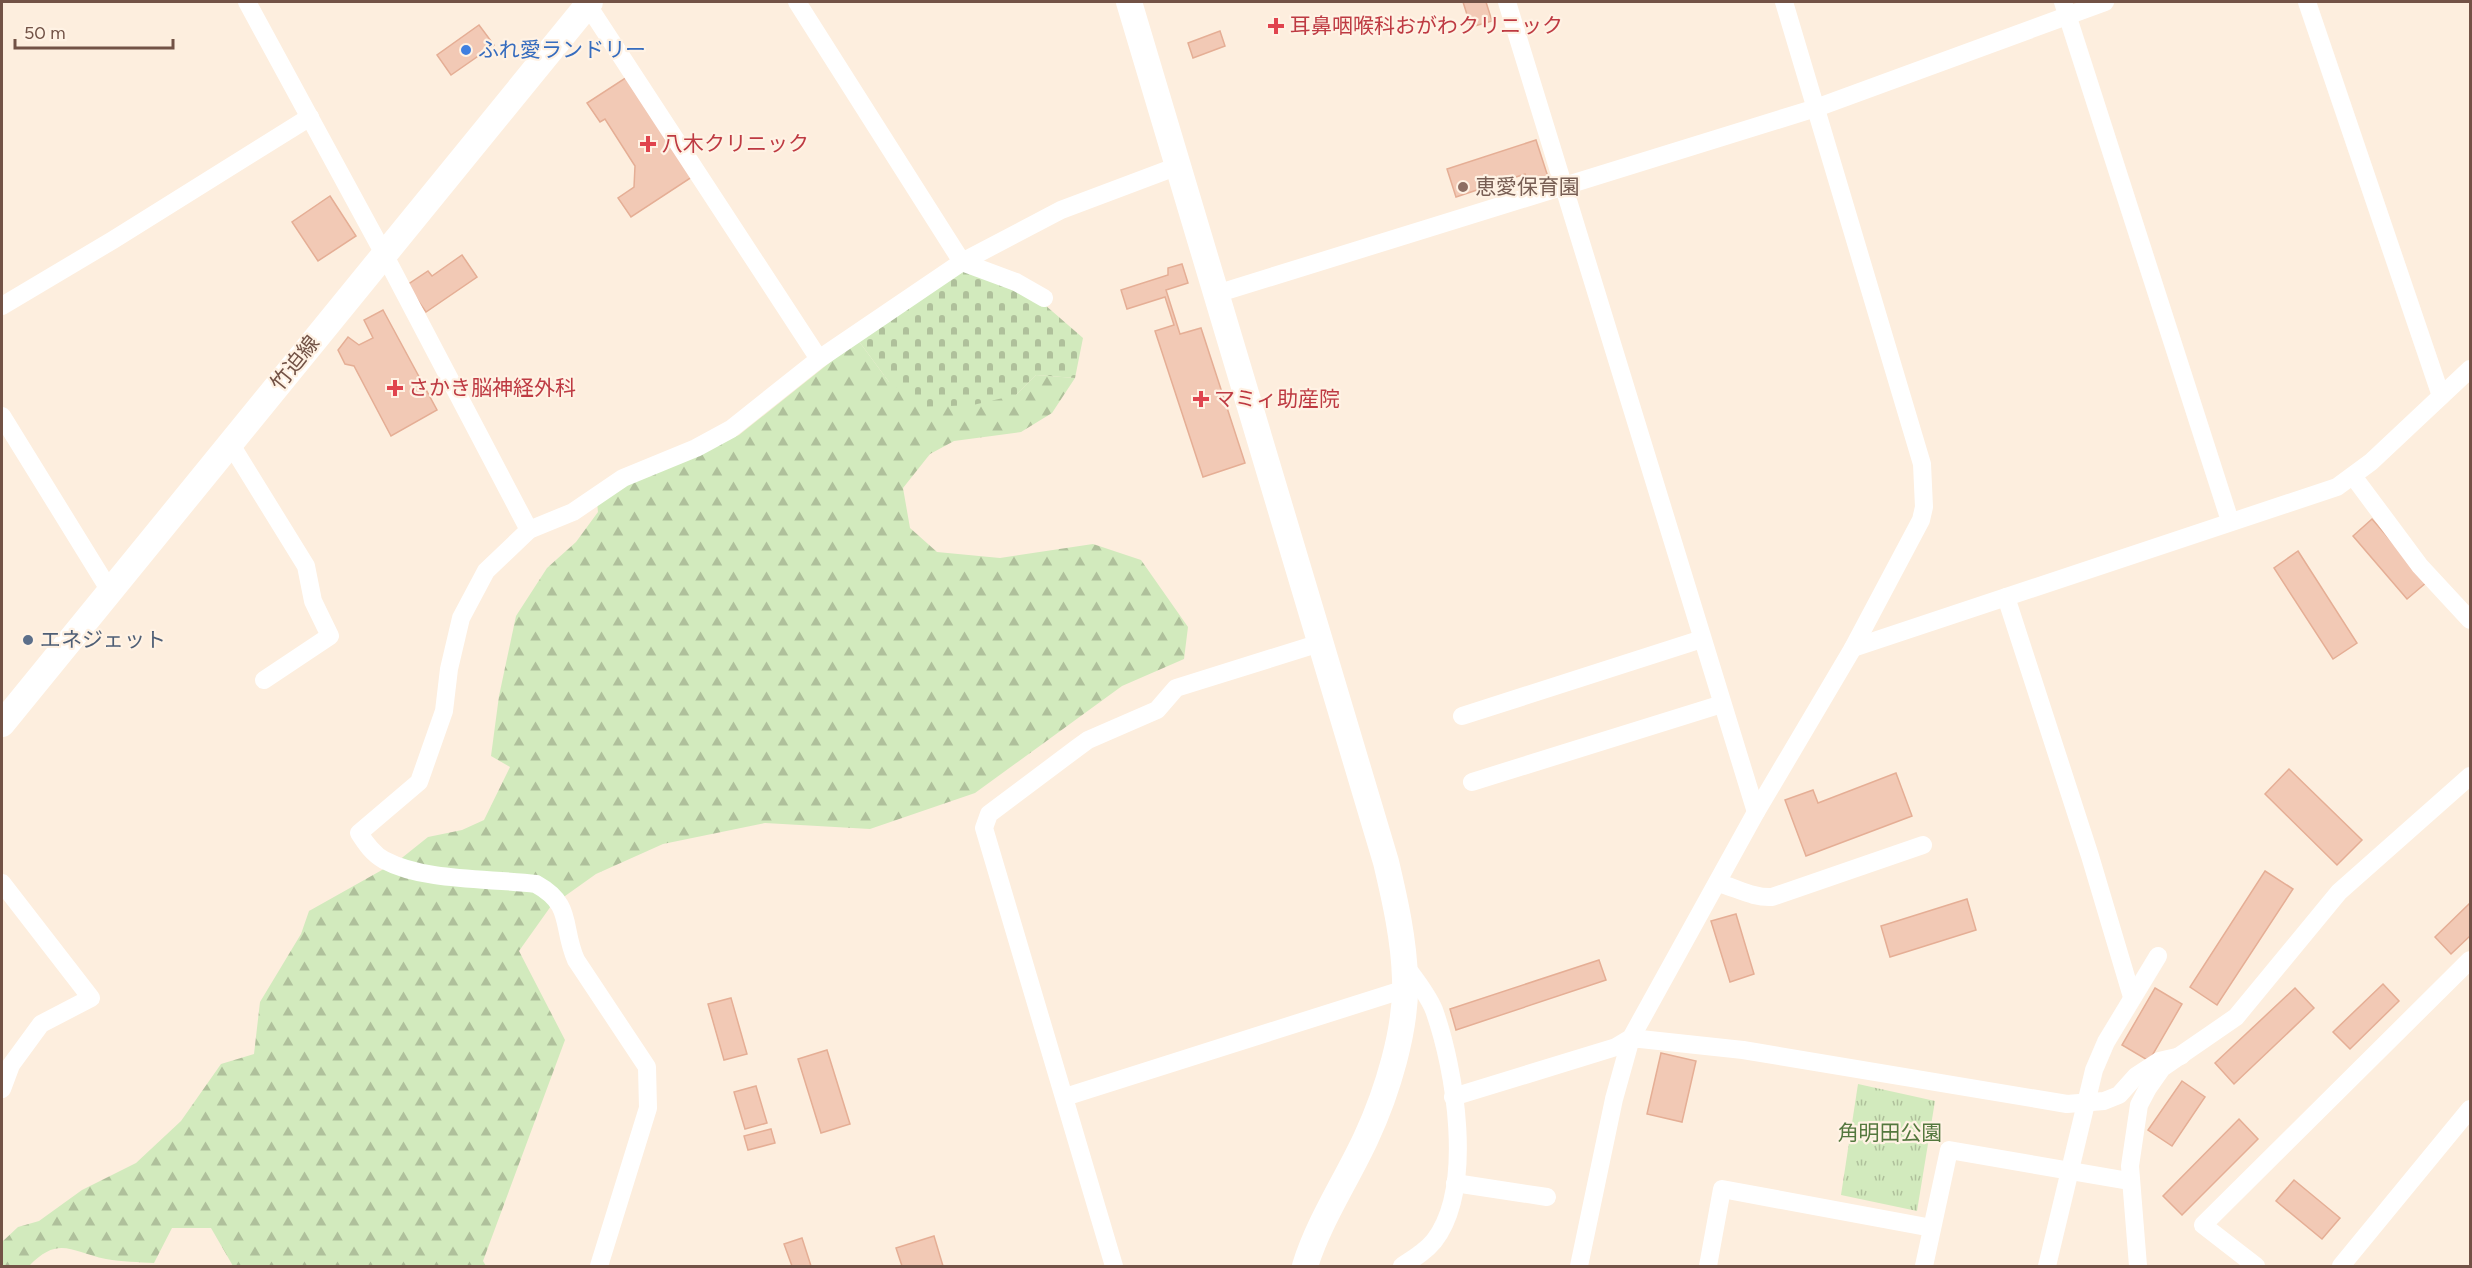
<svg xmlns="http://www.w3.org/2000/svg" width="2472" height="1268" font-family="Figtree,'Noto Sans JP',sans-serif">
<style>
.forest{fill:url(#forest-firs)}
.cemetery{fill:url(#cemetery-stones)}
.park{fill:url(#park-tufts)}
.building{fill:#f2c9b5;stroke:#e5ae95;stroke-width:1.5}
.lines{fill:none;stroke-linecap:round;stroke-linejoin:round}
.street{stroke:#fff;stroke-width:18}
.secondary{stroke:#fff;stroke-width:26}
.health-dot{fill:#e0444e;stroke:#fff2e4;stroke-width:2}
.shop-dot{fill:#3f7fe0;stroke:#fff2e4;stroke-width:2}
.education-dot{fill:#8d6e63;stroke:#fff2e4;stroke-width:2}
.service-dot{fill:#5c6f8a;stroke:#fff2e4;stroke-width:2}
.labels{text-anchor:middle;stroke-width:4.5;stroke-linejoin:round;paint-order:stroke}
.health-label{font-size:21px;fill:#be3a42;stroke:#fff2e4;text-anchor:start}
.shop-label{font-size:21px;fill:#366cbe;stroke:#fff2e4;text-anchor:start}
.education-label{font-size:21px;fill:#785e54;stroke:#fff2e4;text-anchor:start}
.street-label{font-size:21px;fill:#725246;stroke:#fff2e4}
.service-label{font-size:21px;fill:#4e5e75;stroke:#fff2e4;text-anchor:start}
.park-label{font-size:21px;fill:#54783e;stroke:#fff2e4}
</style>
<defs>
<pattern id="forest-firs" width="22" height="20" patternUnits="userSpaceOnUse" patternTransform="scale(1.5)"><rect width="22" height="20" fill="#d2eabd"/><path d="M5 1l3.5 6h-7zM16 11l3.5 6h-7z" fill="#afc09b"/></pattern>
<pattern id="cemetery-stones" width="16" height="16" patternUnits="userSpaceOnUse" patternTransform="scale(1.5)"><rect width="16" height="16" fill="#d2eabd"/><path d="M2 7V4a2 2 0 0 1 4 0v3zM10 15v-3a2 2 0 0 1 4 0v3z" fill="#afc09b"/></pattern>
<pattern id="park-tufts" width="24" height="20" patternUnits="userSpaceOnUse" patternTransform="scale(1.5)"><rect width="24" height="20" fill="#d2eabd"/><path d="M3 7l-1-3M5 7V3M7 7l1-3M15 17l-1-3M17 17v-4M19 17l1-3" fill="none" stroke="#afc09b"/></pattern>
</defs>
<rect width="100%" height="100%" fill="#fdeede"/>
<path class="forest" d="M858,340L889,382L1016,395L1036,375L1075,378L1052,413L1021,432L954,441L930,454L903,488L910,528L937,552L1000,558L1093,544L1141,560L1188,627L1184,659L1122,686L975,793L870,829L765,823L663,844L596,874L551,906L519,951L565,1040L483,1261L486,1266H233L211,1228H172L154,1263C139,1262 122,1262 106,1259C71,1252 59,1235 29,1266H2V1242L18,1227L39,1221L82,1190L136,1163L181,1121L221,1064L254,1054L260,1002L301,934L309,911L398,861L428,837L462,830L484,820L510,767L491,756L499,696L516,616L547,568L576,542L598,512L597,502L637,479L739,435Z"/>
<path class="cemetery" d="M972,271L1045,305L1083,338L1075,378L1036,375L1016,395L973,405L925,407L889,382L858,340L957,272Z"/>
<path class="park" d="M1858,1084L1935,1101L1917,1211L1841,1195Z"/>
<g class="building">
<path d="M1463,2H1486L1492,21L1471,27Z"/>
<path d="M479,25L494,45L451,75L437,55Z"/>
<path d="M1220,31L1225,46L1193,58L1188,43Z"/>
<path d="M630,75L695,175L631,217L618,198L634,187L635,166L605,119L600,122L587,103Z"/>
<path d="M1536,140L1549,180L1529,187L1525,174L1456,197L1447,169Z"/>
<path d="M330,196L356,236L318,261L292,222Z"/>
<path d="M462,255L477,277L426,312L407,285L428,271L432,276Z"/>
<path d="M1182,264L1188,283L1166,290L1180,334L1201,328L1245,463L1203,477L1155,331L1174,325L1165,297L1127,309L1121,290L1168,275V268Z"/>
<path d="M383,310L437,410L391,436L354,366L345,364L338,350L348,337L359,345L373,338L364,320Z"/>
<path d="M2372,519L2427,582L2407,599L2353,536Z"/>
<path d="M2298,551L2357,643L2333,659L2274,568Z"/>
<path d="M2289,769L2362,840L2337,865L2265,794Z"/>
<path d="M1896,773L1912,816L1806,856L1785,800L1813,790L1818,803Z"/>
<path d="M2265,871L2293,889L2217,1005L2190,987Z"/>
<path d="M1967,899L1976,930L1890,957L1881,926Z"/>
<path d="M2470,903V936L2451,954L2435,937Z"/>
<path d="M1736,914L1754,974L1730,982L1711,921Z"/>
<path d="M1599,960L1606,980L1456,1030L1450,1009Z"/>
<path d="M2383,984L2399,1001L2350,1049L2333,1032Z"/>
<path d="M2155,988L2182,1004L2149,1061L2122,1045Z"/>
<path d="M2295,988L2314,1008L2234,1084L2215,1063Z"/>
<path d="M731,998L747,1054L724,1060L708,1004Z"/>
<path d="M827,1050L850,1124L821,1133L798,1059Z"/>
<path d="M1661,1053L1696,1061L1682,1122L1647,1114Z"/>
<path d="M2182,1081L2205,1097L2172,1146L2148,1130Z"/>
<path d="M756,1086L767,1123L745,1129L734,1092Z"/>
<path d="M2239,1119L2258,1139L2182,1215L2163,1196Z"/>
<path d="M771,1129L775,1143L748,1150L744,1136Z"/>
<path d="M2294,1180L2340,1218L2322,1239L2276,1201Z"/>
<path d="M934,1236L943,1266H902L896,1248Z"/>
<path d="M802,1238L811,1266H792L784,1244Z"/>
</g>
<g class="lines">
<g class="street">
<path d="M247,2L384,254L529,530"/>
<path d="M797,2L962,262L1016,282L1044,298"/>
<path d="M1507,2L1756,812"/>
<path d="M2063,2L2230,521"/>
<path d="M2307,2L2441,396"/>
<path d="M587,4L819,359"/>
<path d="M1216,294L1816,108L2105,2"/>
<path d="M2,306L113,240L310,117"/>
<path d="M2,416L110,591"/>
<path d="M230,443L306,566L313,601L330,636L264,680"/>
<path d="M2353,476L2420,566L2470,620"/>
<path d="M2006,597L2090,856L2132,997"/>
<path d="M1853,648L2337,487L2371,462L2470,369"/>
<path d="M1462,716L1702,639"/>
<path d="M1472,782L1722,704"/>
<path d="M2,883L91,998L41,1024L11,1065L2,1089"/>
<path d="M1718,883C1737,888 1753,898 1772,897L1923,845"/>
<path d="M1065,1097L1405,989"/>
<path d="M1453,1097L1616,1047L1631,1038L1756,812L1853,648L1921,520L1924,507L1922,464L1784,2"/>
<path d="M1455,1183L1547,1197"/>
<path d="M599,1266L648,1108L647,1067L576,960C561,926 574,905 536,884C490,878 425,882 384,860C373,854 366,844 359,833L419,782L444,711L449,669L461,618L486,571L529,530L573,512L623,478L696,448L731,429L819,359L962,262L1061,210L1178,166"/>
<path d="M1114,1266L984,828L989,814L1077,748L1088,740L1157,710L1176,688L1320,643"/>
<path d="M1402,1266C1413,1259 1425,1252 1434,1241C1475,1188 1455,1069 1434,1010C1427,993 1415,979 1404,964"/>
<path d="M1579,1266L1614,1099L1631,1038L1743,1050L2067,1104L2104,1101L2119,1095L2136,1076L2159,1061L2181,1056"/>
<path d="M1708,1266L1722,1189L1932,1228"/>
<path d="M1924,1266L1949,1150L2129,1181"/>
<path d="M2047,1266L2094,1070L2106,1042L2158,956"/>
<path d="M2138,1266L2130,1166L2139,1105L2148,1088L2162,1068L2236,1017L2339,892L2470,776"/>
<path d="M2256,1266L2203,1225L2470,960"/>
<path d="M2341,1266L2470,1109"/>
</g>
<g class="secondary">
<path d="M1129,2L1386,862C1395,900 1404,940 1405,979C1407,1029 1387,1093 1366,1138C1346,1181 1319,1221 1305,1266"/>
<path d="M2,724L590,2"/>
</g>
</g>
<g class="health-dot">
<path d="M1273 17h6v6h6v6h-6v6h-6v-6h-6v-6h6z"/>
<path d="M645 135h6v6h6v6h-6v6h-6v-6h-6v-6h6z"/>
<path d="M392 379h6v6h6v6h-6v6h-6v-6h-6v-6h6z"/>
<path d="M1198 390h6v6h6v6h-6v6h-6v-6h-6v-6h6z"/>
</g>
<circle class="shop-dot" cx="466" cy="50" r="6"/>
<circle class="education-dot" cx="1463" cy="187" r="6"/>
<circle class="service-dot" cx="28" cy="640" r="6"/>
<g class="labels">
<g class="health-label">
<text x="1290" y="33">耳鼻咽喉科おがわクリニック</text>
<text x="662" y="151">八木クリニック</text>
<text x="408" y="395">さかき脳神経外科</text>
<text x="1214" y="406">マミィ助産院</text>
</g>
<g class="shop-label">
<text x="478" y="57">ふれ愛ランドリー</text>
</g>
<g class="education-label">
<text x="1475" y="194">恵愛保育園</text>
</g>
<g class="street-label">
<text transform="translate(295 363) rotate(-51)" y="7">竹迫線</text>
</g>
<g class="service-label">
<text x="40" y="647">エネジェット</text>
</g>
<g class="park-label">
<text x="1890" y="1140">角明田公園</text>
</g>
</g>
<rect width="2472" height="1268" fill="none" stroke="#725246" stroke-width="6"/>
<path d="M15 39v9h158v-9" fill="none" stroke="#725246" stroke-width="3"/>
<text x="24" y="39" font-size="18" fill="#725246" stroke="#fff2e4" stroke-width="4.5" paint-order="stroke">50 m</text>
</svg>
